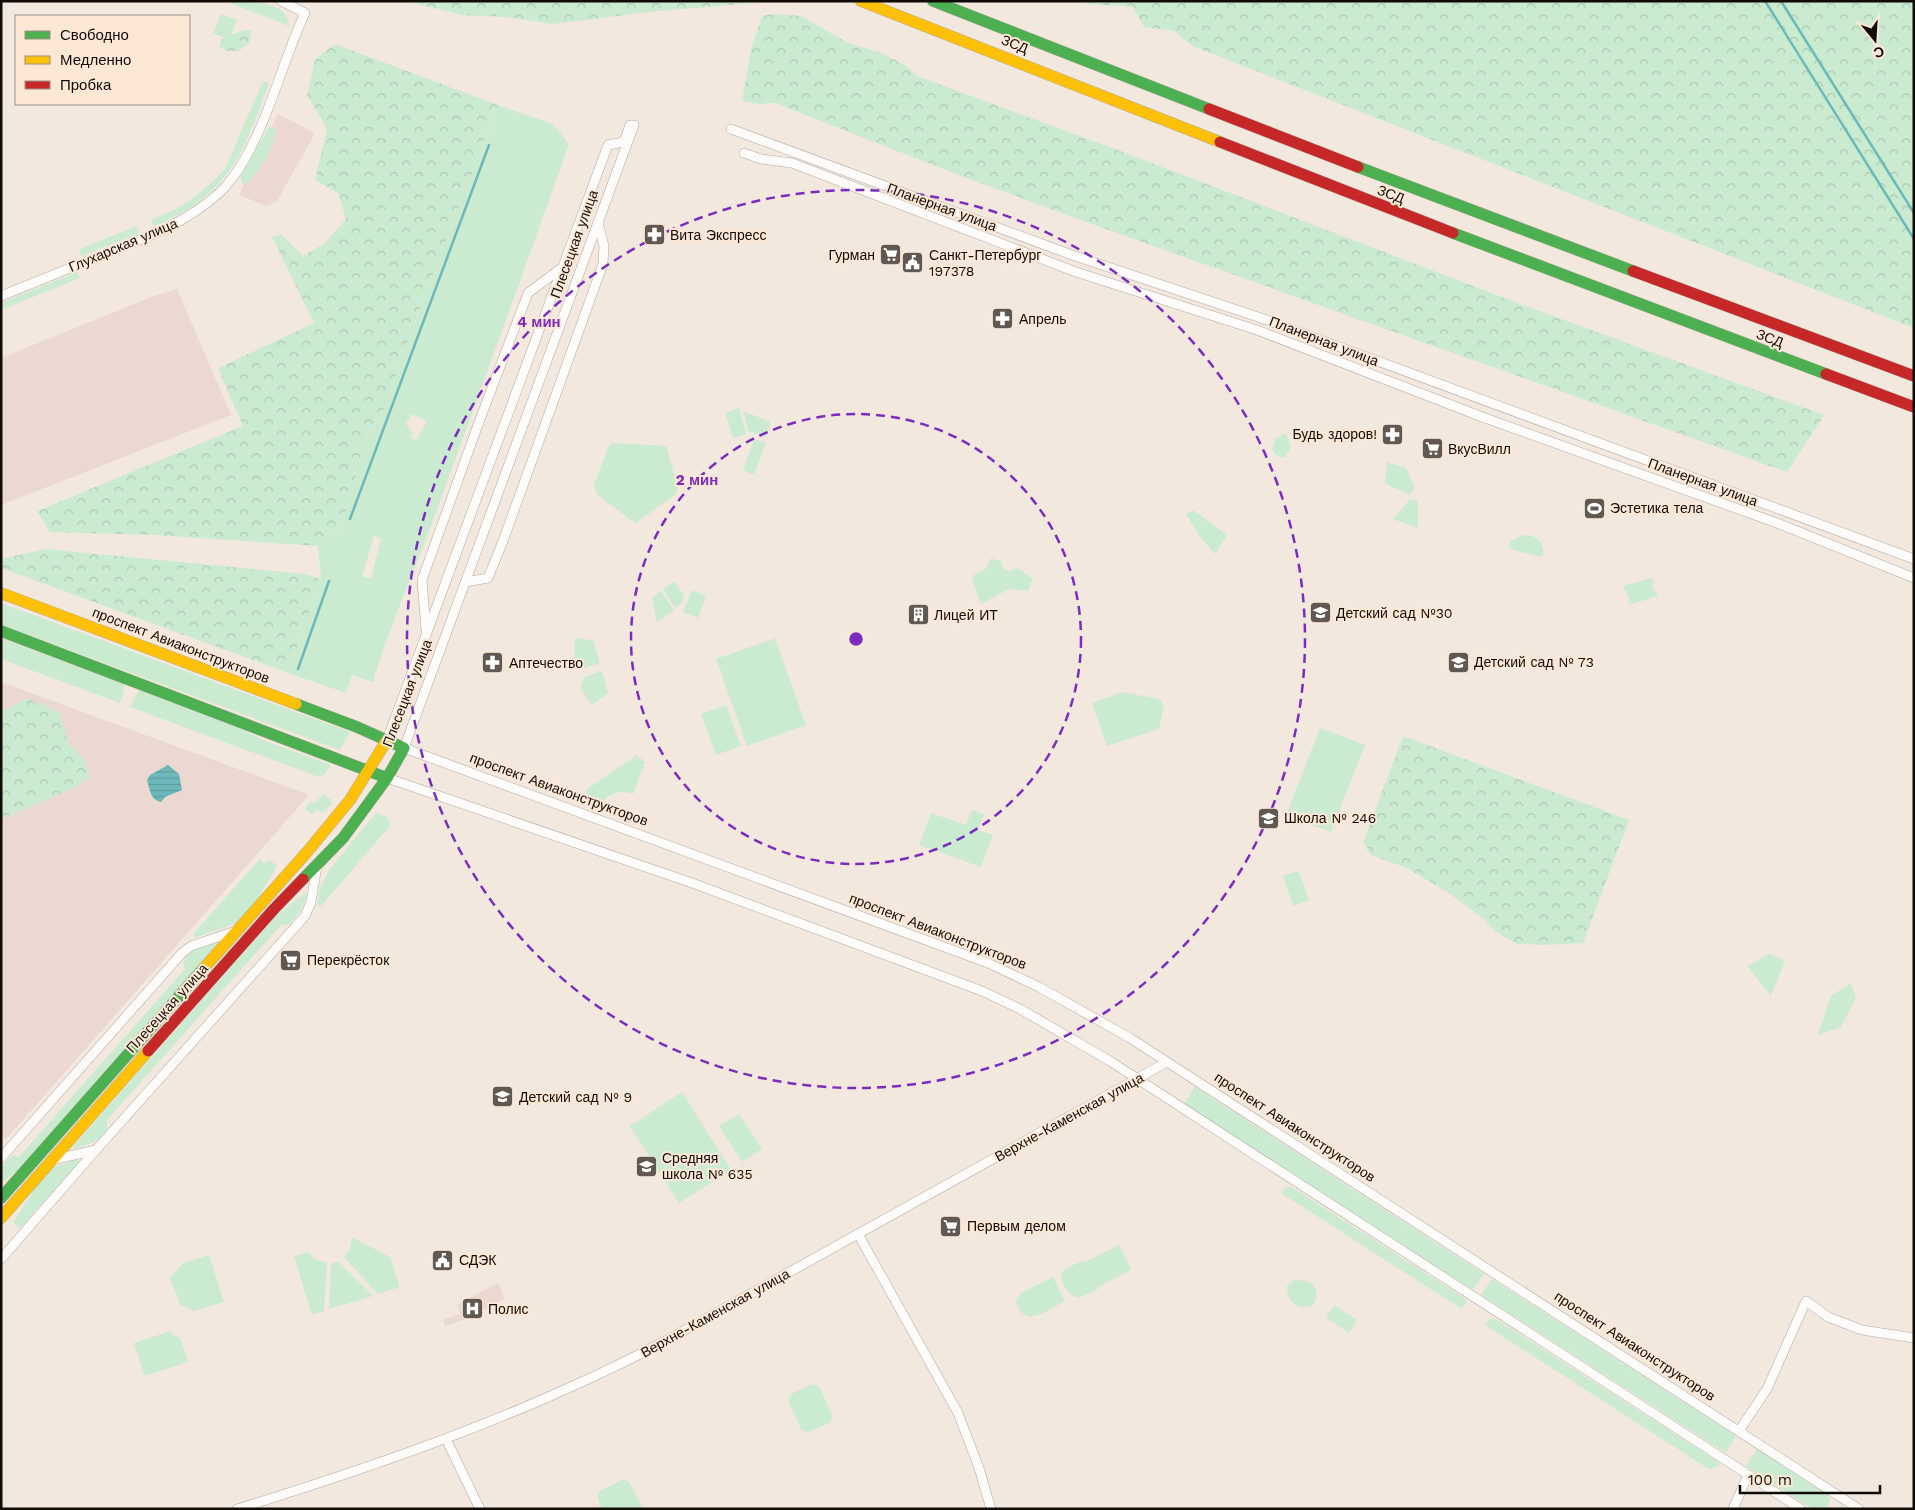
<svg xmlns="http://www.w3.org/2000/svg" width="1915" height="1510" font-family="'Work Sans',sans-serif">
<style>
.industrial{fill:#ebd8d1}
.medical{fill:#ebd8d0}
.green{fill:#cbebd1;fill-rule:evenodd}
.forest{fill:url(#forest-crowns)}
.water{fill:url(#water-rules)}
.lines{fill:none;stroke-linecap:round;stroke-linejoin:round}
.stream{stroke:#6db8ba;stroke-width:2.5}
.street-casing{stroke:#b2a9a2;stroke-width:10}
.fast-casing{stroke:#b2a9a2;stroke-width:12}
.slow-casing{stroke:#b2a9a2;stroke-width:12}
.jam-casing{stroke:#b2a9a2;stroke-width:12}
.street{stroke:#fdfcfa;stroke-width:9}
.fast{stroke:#4caf50;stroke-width:11}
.slow{stroke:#ffc107;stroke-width:11}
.jam{stroke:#c62828;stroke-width:11}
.ring{fill:none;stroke:#7b2cbf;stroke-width:2.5;stroke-dasharray:9 6}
.labels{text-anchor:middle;stroke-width:4;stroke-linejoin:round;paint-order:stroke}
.street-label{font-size:14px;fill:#110b05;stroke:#fce8d5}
.poi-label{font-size:14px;fill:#110b05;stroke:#fce8d5;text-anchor:start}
.centre{fill:#7b2cbf;stroke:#fce8d5;stroke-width:2.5}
.ring-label{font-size:15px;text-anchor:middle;font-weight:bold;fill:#7b2cbf;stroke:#fce8d5;stroke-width:4;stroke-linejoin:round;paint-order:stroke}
</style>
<defs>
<pattern id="forest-crowns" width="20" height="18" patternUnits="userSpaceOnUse" patternTransform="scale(1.25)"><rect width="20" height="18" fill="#cbebd1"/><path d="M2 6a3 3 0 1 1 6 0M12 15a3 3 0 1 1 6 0" fill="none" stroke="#adc8b2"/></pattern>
<pattern id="water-rules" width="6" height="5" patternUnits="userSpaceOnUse" patternTransform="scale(1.25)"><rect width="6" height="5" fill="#6db8ba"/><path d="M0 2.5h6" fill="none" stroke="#5d9d9e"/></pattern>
</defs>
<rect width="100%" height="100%" fill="#f3e8de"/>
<g class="industrial">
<path d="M278,114L310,130L314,135L277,201L267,206L239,195Z"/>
<path d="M177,289L231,415L1,505V358L154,296Z"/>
</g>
<g class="medical">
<path d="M1,682L309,795L6,1139L1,1137Z"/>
<path d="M498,1283L505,1299L468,1318L445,1326L443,1320L460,1314L457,1305Z"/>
</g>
<g class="green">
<path d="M225,1C245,1 290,0 289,26Z"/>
<path d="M221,14L237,20L229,40L213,33Z"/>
<path d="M263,81L269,83C242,157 230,193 154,227L151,220L174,210L190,200L209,185L225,169Z"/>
<path d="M498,105L553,124L569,144C525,268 480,392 435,515C415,571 389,625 373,682L352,675L346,693L288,673L321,579L318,546L340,527L350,500L367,432L381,415L390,396L403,354ZM412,414L427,421L416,440L411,437L413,433L406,424ZM374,536L381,538L371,579L362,576Z"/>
<path d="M269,127L275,128C279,139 255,182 244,184L241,181V176Z"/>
<path d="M137,226L140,233L81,256L80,249Z"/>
<path d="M77,272L80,278L1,310V303Z"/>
<path d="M739,408L746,434L733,438L725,413Z"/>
<path d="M743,411L771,422L766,437L748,431Z"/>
<path d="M1286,433L1291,448L1284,458L1276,455L1272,449L1276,438Z"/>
<path d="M754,439L766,443L754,475L743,470Z"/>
<path d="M616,443L666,446L678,488L676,494L636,523L633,522L597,494L594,485L608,448L611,444Z"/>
<path d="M1387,462L1406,468L1415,488L1409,495L1385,483Z"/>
<path d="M1410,499L1418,502V528L1393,519Z"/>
<path d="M1193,510L1227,535L1215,554L1200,537L1186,514Z"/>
<path d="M1525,535C1536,535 1545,543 1543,555L1541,557L1510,549L1509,542L1518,537Z"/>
<path d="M991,558L1002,562V567L1010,572L1016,567L1033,579L1028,591L1009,589L981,604L972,580L974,575L987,567Z"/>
<path d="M1652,578L1654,584L1652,585L1658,596L1629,605L1628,601L1630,600L1623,586Z"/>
<path d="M674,581L684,596L682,603L675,608L663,589Z"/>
<path d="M692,590L706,596L698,618L683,612Z"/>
<path d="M661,591L674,610L657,622L652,598Z"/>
<path d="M1,603L350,732L340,750L1,625Z"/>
<path d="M1,638L124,684L123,694L120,703L1,659Z"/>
<path d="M575,638L592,640L594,643L600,663L582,669L574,663Z"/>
<path d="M775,638L806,725L747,746L716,659Z"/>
<path d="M602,671L608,693L592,705L580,688L584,677Z"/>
<path d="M139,690L227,722L265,741L331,765L325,774L319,777L130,707Z"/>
<path d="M1122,692L1159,699L1164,705L1159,729L1107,746L1092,703Z"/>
<path d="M726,705L741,746L716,755L701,714Z"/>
<path d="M1320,728L1365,745L1331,832L1286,815Z"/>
<path d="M637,755L645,762L633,794C621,790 613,792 604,800L586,795V790Z"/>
<path d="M323,794L331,799L332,804L322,813L317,809L312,815L305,808L311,801L314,804Z"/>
<path d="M972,810L984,814L978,830L993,835L981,867L919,845L931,813L966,825Z"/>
<path d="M376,813L387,817L390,823L389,827L321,906L317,905L320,888L329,870Z"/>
<path d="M260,859L265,864L269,859L277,866L256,902L236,923L195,938L193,934Z"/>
<path d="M1298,871L1309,900L1293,906L1283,876Z"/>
<path d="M305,893L307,894C304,907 298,914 290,924L281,925L106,1121C115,1138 83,1147 71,1149L277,915Z"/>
<path d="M221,941L27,1163L1,1183V1166L13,1155L19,1157L185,969C176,953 209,943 221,941Z"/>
<path d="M1769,954L1785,961L1771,996L1747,966Z"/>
<path d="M1851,983L1856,998L1841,1027L1818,1035L1831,996Z"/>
<path d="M1195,1087L1484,1274L1473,1290L1184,1104Z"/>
<path d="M682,1092L731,1170L679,1203L630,1126Z"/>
<path d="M739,1114L762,1149L742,1162L719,1126Z"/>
<path d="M76,1159L79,1161V1163L20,1228L13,1223L35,1188L53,1168Z"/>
<path d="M1290,1186L1467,1300L1463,1308H1460L1281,1193L1285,1188Z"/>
<path d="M352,1238H354L390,1257L400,1287L378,1294L344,1257L350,1249Z"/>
<path d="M1119,1245L1131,1270L1098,1287V1289L1078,1298C1068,1295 1062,1285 1061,1275L1065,1269L1084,1260L1085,1262Z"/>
<path d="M308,1252L315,1259L327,1263L324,1311L312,1315L294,1256Z"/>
<path d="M209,1255L224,1302L193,1311L185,1306L180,1305L170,1278L183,1263Z"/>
<path d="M338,1261L373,1296L329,1309L331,1264Z"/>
<path d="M1053,1277L1065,1301C1049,1309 1028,1328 1017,1306L1016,1301L1021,1293Z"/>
<path d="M1492,1279L1736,1436L1726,1453L1481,1295Z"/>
<path d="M1294,1280L1308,1281C1318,1288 1319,1297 1312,1306C1297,1311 1286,1301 1287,1286Z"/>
<path d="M1334,1305L1357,1320L1349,1333L1326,1318Z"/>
<path d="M1494,1318L1720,1463C1717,1468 1713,1469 1707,1468L1485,1325L1489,1319Z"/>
<path d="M170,1331L173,1335L180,1338L188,1362L145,1376L134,1343Z"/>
<path d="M813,1384L820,1388L833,1417L829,1423L807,1433L801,1429L788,1400L791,1394Z"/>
<path d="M1757,1449L1828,1495L1830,1500L1827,1509H1812L1746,1466Z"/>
<path d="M624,1479L630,1483L643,1509H602L598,1500V1492Z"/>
</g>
<g class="forest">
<path d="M406,1H774L649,12L552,24L506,17L462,15Z"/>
<path d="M1086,1H1914V328L1192,46L1174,31L1144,27L1133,7L1087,4Z"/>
<path d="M772,14L801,16L846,42L881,53L905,65L917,76L1123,152L1507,299L1824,415L1787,472L1114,232L961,176L775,103L759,104L742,101L751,49L762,16Z"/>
<path d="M244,30H251L249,43L239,51H228L219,47L222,39Z"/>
<path d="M335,44L498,105L403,354L390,396L381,415L367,432L350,500L340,527L318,546L153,535L50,532L37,511L243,426L218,368L314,323L272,237L281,234L303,256L326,242L346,219L338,193L315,180L327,129L307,95L315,59Z"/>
<path d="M45,549L305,574L321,579L288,673L1,568V559Z"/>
<path d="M27,698L59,712L70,745L85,761L90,777L76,787L1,819V710H6Z"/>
<path d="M1403,736L1629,820L1583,943L1546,945L1517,944L1495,931L1484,919L1447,892L1407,868L1371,855L1363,842Z"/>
</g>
<path class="water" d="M168,765L179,774L182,790L165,797L161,802C150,800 150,789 147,780L150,775Z"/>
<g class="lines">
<g class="stream">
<path d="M1765,1L1914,239"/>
<path d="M1781,1L1914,213"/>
<path d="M350,519L489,145"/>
<path d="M298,669L329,581"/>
</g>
<defs>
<g id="street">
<path d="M731,129L1072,255L1261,318L1914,559"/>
<path d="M744,153L761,159L792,163L1076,272L1257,330L1485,418L1777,523L1914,578"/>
<path d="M1,296L166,229C187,217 208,205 225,187C263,145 280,66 305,13L281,1"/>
<path d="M466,582L488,578L503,541L603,264L604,246L598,223"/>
<path d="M426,630L422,580L479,422L528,293L560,269"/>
<path d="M387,740L608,145L624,142L630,125H634L404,748L988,963L1039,987L1130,1038L1859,1509"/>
<path d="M387,778L695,884L982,991L1020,1009L1110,1061L1801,1509"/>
<path d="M1,1158L182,953L191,946L236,931"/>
<path d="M52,1160L96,1150L305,916L311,902L317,866"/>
<path d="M858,1234L958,1413L979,1468L991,1509"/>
<path d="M1,1259L96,1150"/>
<path d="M1739,1431L1767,1389L1806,1301L1828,1317L1862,1330L1914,1338"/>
<path d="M446,1439L480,1509"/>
<path d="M237,1509C386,1463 534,1411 671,1338L1167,1062"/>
<path d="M1733,1509L1748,1475"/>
</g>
<g id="fast">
<path d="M933,1L1209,109"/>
<path d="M1358,167L1633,271"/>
<path d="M1453,233L1826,374"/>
<path d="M1,631L387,778"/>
<path d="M296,704L357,727L404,748L387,778L343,838L303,879"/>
<path d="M1,1198L204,968"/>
</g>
<g id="slow">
<path d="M861,1L1220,142"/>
<path d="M1,593L296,704"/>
<path d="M204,968L307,852L350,800L387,740"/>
<path d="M1,1218L148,1051"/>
</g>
<g id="jam">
<path d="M1209,109L1358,167"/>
<path d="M1220,142L1453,233"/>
<path d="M1633,271L1914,376"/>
<path d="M1826,374L1914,407"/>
<path d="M148,1051L274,909L303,879"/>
</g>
</defs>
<use href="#street" class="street-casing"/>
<use href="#fast" class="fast-casing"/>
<use href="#slow" class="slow-casing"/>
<use href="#jam" class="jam-casing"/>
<use href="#street" class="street"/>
<use href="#fast" class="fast"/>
<use href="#slow" class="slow"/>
<use href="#jam" class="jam"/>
</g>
<g class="ring">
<circle cx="856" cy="639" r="225"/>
<circle cx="856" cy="639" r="449"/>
</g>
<defs>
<symbol id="pharmacy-square" viewBox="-11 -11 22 22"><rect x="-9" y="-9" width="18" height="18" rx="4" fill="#605851" stroke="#fce8d5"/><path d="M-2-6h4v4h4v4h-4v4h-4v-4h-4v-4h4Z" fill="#fff"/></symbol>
<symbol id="supermarket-square" viewBox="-11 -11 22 22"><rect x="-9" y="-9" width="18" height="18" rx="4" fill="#605851" stroke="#fce8d5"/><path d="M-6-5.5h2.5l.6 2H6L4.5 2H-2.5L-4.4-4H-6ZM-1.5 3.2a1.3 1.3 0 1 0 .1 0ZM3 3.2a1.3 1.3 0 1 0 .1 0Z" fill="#fff"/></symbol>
<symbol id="civic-square" viewBox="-11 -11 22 22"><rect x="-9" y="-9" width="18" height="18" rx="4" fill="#605851" stroke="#fce8d5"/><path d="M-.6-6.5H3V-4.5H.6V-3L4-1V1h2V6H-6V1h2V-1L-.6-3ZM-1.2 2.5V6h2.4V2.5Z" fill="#fff"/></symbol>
<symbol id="stadium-square" viewBox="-11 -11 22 22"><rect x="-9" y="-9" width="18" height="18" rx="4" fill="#605851" stroke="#fce8d5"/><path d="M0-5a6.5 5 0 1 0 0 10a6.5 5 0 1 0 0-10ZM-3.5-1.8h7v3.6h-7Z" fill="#fff"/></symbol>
<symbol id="school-square" viewBox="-11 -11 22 22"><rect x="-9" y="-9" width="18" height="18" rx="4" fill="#605851" stroke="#fce8d5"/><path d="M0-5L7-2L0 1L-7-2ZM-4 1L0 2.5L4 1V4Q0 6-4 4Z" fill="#fff"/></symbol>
<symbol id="building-square" viewBox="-11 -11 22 22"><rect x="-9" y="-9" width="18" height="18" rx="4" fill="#605851" stroke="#fce8d5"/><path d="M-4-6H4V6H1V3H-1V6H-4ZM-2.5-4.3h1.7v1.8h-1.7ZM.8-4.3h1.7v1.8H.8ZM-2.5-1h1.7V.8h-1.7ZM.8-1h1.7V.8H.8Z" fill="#fff"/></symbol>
<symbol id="hospital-square" viewBox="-11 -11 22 22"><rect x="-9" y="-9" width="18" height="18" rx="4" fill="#605851" stroke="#fce8d5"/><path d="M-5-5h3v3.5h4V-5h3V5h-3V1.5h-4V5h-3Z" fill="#fff"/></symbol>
</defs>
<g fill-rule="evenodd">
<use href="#pharmacy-square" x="642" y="222" width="25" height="25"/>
<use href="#supermarket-square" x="878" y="242" width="25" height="25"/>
<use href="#civic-square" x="900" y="250" width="25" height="25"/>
<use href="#pharmacy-square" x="990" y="306" width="25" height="25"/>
<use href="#pharmacy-square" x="1380" y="422" width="25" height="25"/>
<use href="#supermarket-square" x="1420" y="436" width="25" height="25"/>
<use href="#stadium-square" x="1582" y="496" width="25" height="25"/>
<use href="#school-square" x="1308" y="600" width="25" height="25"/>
<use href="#building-square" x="906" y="602" width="25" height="25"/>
<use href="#school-square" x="1446" y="650" width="25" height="25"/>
<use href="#pharmacy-square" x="480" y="650" width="25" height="25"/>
<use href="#school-square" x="1256" y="806" width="25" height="25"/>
<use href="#supermarket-square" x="278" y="948" width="25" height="25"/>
<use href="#school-square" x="490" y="1084" width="25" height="25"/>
<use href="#school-square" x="634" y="1154" width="25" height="25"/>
<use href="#supermarket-square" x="938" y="1214" width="25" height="25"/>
<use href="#civic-square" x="430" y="1248" width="25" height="25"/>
<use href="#hospital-square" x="460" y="1296" width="25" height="25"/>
</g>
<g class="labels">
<g class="street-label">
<text transform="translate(1015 44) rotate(22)" y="5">ЗСД</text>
<text transform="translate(1391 194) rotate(21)" y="5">ЗСД</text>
<text transform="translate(942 207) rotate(20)" y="5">Планерная улица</text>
<text transform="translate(574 244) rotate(-70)" y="5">Плесецкая улица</text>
<text transform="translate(123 245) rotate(-23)" y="5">Глухарская улица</text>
<text transform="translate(1770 338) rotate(21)" y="5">ЗСД</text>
<text transform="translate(1324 341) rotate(21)" y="5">Планерная улица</text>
<text transform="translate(1703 482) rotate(20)" y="5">Планерная улица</text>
<text transform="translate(181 645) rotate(21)" y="5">проспект Авиаконструкторов</text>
<text transform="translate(407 693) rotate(-69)" y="5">Плесецкая улица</text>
<text transform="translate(559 789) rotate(20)" y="5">проспект Авиаконструкторов</text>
<text transform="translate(938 931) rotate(21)" y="5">проспект Авиаконструкторов</text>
<text transform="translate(167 1008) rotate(-48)" y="5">Плесецкая улица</text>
<text transform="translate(1069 1117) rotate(-29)" y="5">Верхне-Каменская улица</text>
<text transform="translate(1295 1127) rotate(33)" y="5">проспект Авиаконструкторов</text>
<text transform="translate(715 1313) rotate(-29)" y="5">Верхне-Каменская улица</text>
<text transform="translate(1635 1346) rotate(33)" y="5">проспект Авиаконструкторов</text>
</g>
<g class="poi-label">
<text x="670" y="240">Вита Экспресс</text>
<text x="875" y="260" text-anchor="end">Гурман</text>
<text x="929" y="260">Санкт-Петербург<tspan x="929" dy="16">197378</tspan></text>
<text x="1019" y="324">Апрель</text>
<text x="1377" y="439" text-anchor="end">Будь здоров!</text>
<text x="1448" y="454">ВкусВилл</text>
<text x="1610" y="513">Эстетика тела</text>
<text x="1336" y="618">Детский сад №30</text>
<text x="934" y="620">Лицей ИТ</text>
<text x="1474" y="667">Детский сад № 73</text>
<text x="509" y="668">Аптечество</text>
<text x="1284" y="823">Школа № 246</text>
<text x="307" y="965">Перекрёсток</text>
<text x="519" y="1102">Детский сад № 9</text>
<text x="662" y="1163">Средняя<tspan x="662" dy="16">школа № 635</tspan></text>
<text x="967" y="1231">Первым делом</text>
<text x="459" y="1265">СДЭК</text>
<text x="488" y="1314">Полис</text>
</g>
</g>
<circle cx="856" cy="639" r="8" class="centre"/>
<g class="ring-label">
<text x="539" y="327">4 мин</text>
<text x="697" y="485">2 мин</text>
</g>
<rect width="1915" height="1510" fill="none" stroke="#110b05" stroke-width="5"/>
<rect x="15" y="15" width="175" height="90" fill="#fce8d5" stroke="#9e9082"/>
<rect x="25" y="31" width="25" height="8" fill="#4caf50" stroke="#9e9082"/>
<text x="60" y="40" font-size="15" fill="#110b05">Свободно</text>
<rect x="25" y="56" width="25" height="8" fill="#ffc107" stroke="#9e9082"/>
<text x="60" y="65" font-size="15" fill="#110b05">Медленно</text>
<rect x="25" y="81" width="25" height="8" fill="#c62828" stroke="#9e9082"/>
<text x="60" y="90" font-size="15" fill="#110b05">Пробка</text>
<g transform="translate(1875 40) rotate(162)" stroke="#fce8d5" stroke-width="4" paint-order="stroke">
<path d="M0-4L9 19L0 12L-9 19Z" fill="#110b05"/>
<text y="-8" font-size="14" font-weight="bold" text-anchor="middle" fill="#110b05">С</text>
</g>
<path d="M1740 1485v8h140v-8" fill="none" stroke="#110b05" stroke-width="2.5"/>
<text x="1748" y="1485" font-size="15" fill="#110b05" stroke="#fce8d5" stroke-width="4" paint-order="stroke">100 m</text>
</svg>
